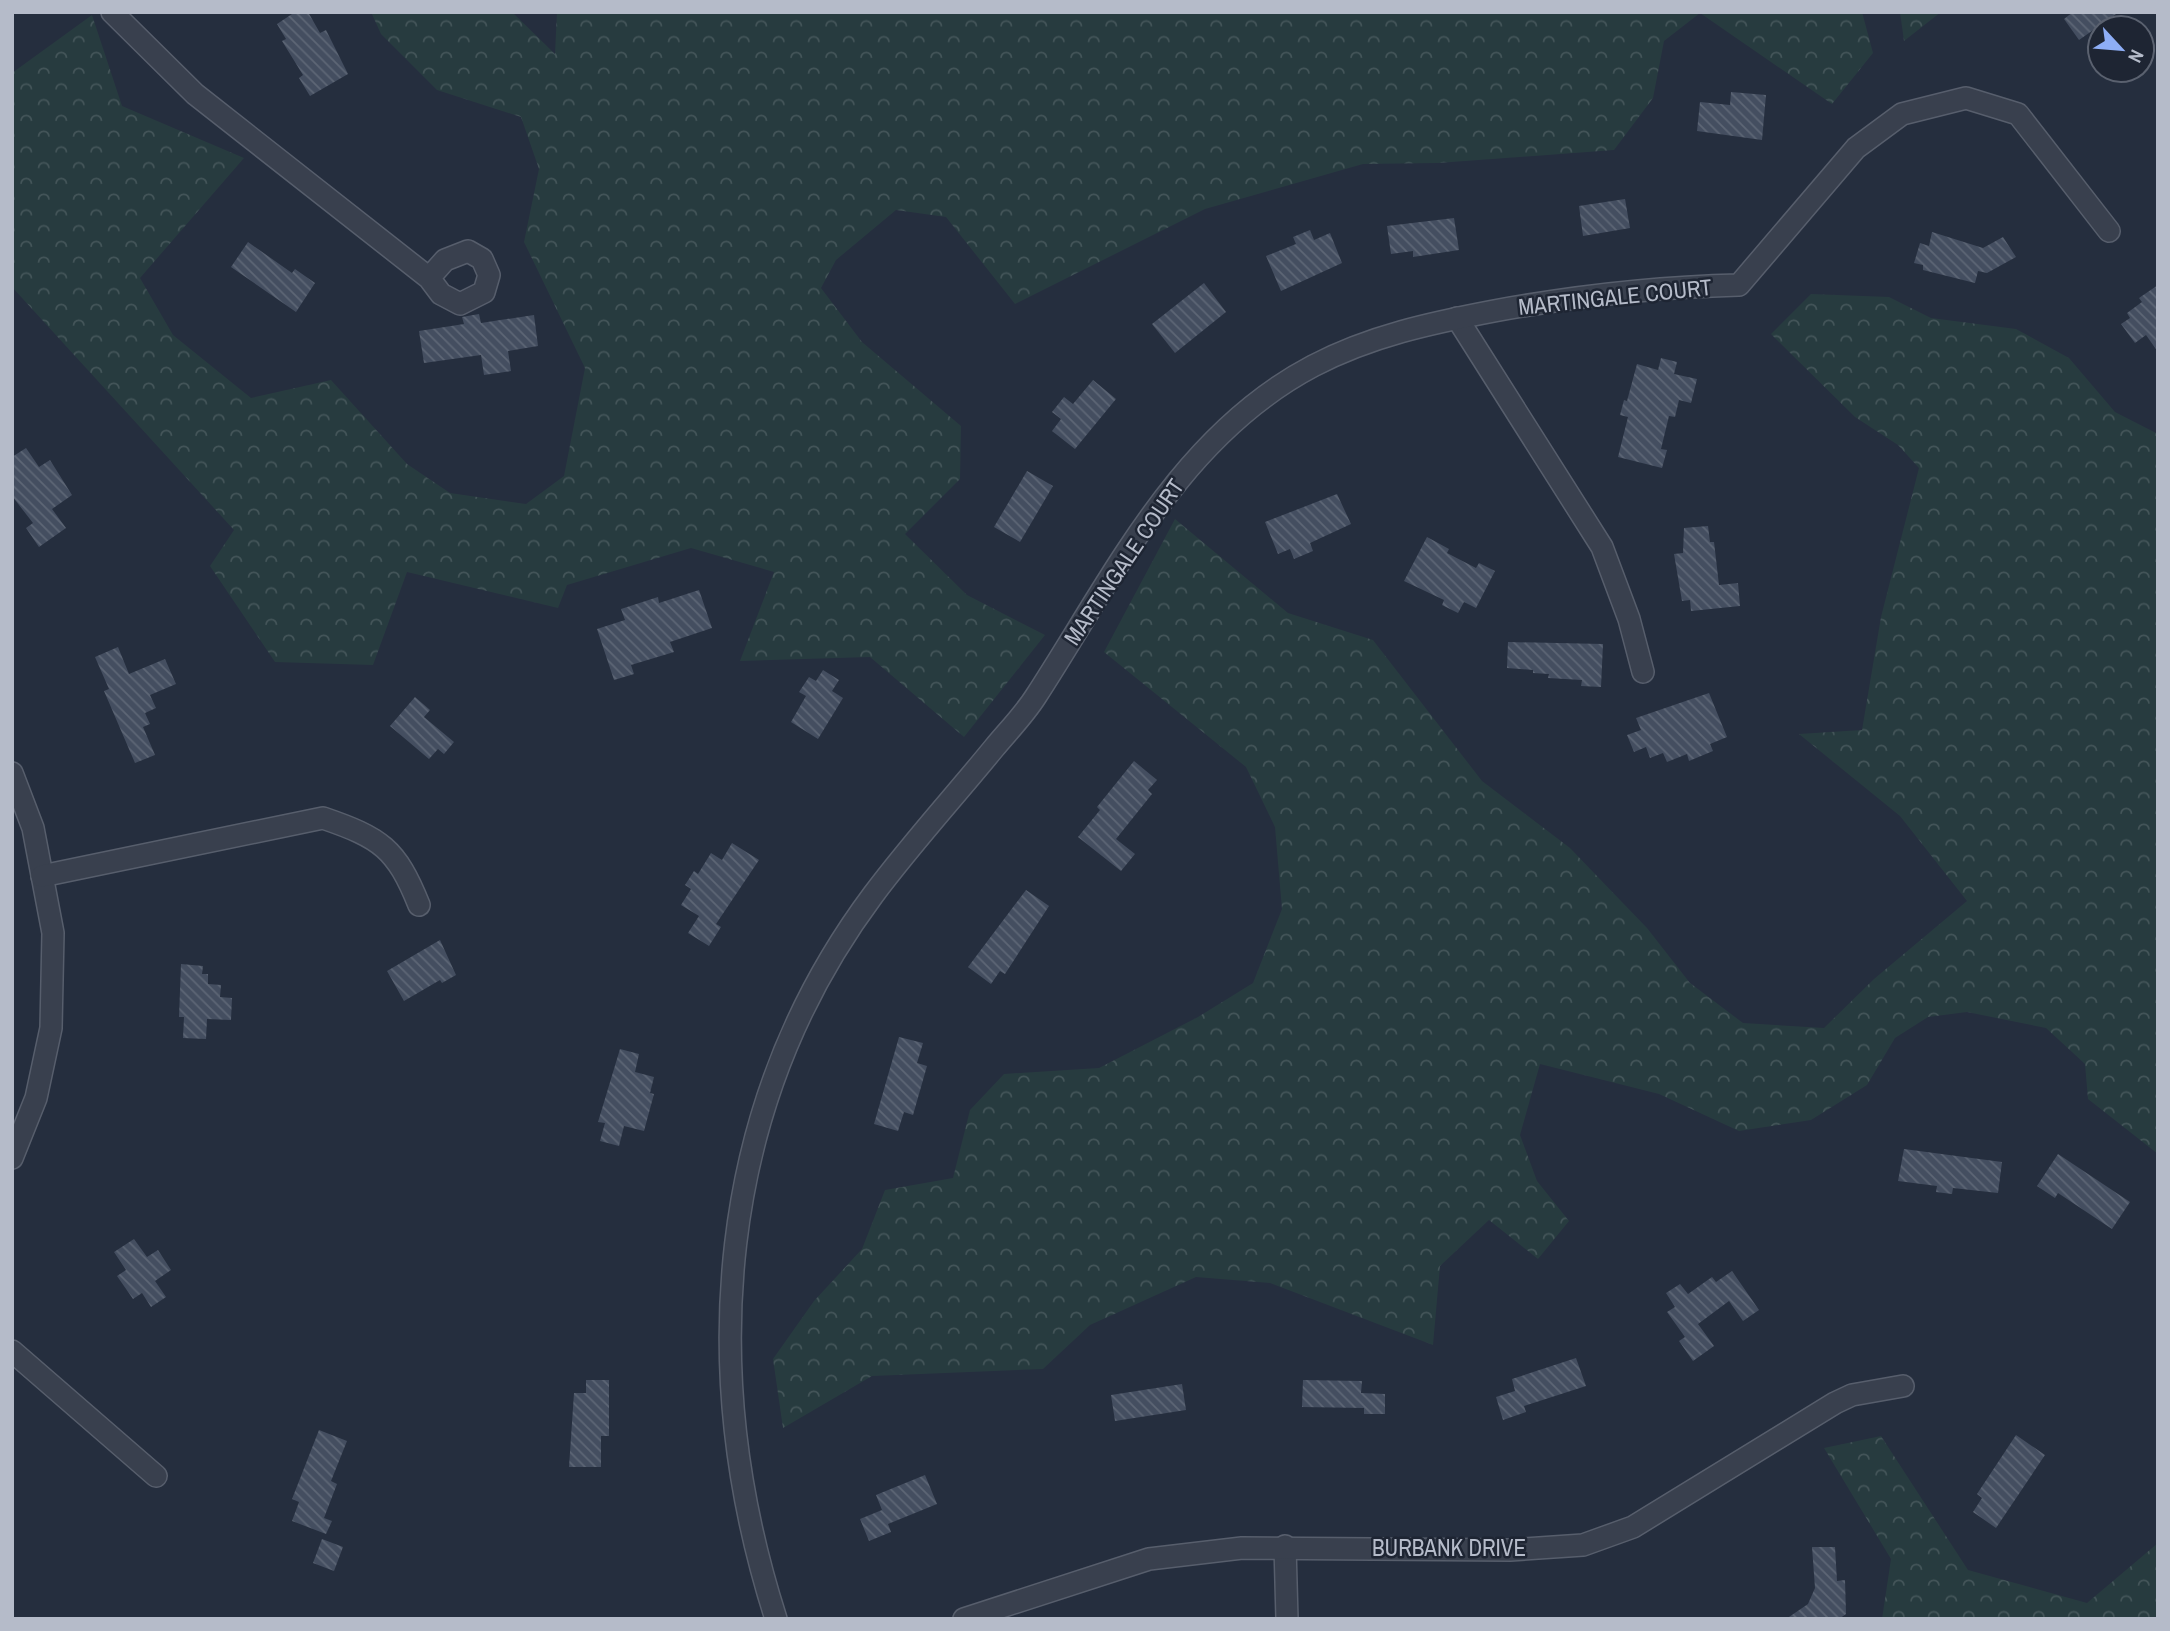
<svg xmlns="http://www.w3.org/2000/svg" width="2170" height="1631" font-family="'Archivo Narrow',sans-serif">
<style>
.forest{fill:url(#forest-crowns)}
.building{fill:url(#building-back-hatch)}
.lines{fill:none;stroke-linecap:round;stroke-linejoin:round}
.minor-casing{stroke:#575e6c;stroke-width:24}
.minor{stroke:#39404e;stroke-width:21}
.labels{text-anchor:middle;stroke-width:5;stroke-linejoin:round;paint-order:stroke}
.street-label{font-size:23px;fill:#b5bbc9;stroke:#1e2533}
</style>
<defs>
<pattern id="forest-crowns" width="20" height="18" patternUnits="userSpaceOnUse" patternTransform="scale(1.75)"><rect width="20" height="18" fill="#273b3f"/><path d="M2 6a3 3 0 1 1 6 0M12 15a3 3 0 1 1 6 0" fill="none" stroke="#445559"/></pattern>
<pattern id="building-back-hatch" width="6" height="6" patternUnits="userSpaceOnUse" patternTransform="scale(1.75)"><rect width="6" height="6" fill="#444e60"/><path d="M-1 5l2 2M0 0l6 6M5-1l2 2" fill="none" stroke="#5d6675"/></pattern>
</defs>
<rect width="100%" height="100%" fill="#252e3e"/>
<g class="forest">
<path d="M371,12H512L555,54L557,12H1862L1873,53L1832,104L1700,13L1664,41L1653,98L1614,150L1438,163L1363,164L1205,209L1015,304L946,217L896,210L836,260L821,288L862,342L961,426L960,479L905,534L967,595L1045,635L964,737L870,657L740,661L774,572L691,548L567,585L558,608L407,572L373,665L275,662L210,566L234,530L12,287V73L92,15L122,106L244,158L140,278L173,335L251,398L331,380L407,464L450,493L526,504L564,476L585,368L524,242L539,169L521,117L437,90L381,34Z"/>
<path d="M1900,12H1941L1904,41Z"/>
<path d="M1811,294L1889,297L1931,318L2016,329L2069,358L2115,412L2158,434V1154L2088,1099L2085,1064L2046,1028L1967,1012L1928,1017L1895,1038L1867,1085L1811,1120L1739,1131L1659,1094L1540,1064L1520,1135L1537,1181L1569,1221L1538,1259L1489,1220L1440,1266L1433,1345L1270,1283L1196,1277L1090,1325L1043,1369L872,1376L783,1428L773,1359L814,1301L862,1249L885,1190L953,1178L970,1110L1004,1074L1099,1068L1198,1017L1253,983L1282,909L1275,827L1246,767L1104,652L1175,519L1288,613L1373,640L1482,781L1570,848L1647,928L1690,983L1743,1023L1824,1028L1874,979L1967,901L1900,816L1799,734L1862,730L1881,617L1919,468L1898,445L1855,417L1771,334Z"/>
<path d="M1881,1436L1968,1570L2087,1603L2158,1543V1619H1882L1891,1559L1824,1448Z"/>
</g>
<g class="building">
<path d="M295,12H308L320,33L326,30L348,74L310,96L299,78L303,75L282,41L286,39L277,24Z"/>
<path d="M2073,12H2119L2079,40L2064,19Z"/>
<path d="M1731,92L1766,95L1762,140L1697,131L1700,102L1730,105Z"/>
<path d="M1625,199L1630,228L1583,236L1579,206Z"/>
<path d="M1454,218L1459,250L1413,257V251L1391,254L1387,226Z"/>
<path d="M1310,230L1314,240L1330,233L1342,263L1281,291L1266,256L1296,244L1293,237Z"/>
<path d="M1932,232L1983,248L2003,237L2016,257L1987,273L1978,271L1975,283L1923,270V265L1914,263L1920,243L1929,246Z"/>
<path d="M248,242L292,273L295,269L315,283L296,312L231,267Z"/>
<path d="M1204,283L1226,312L1175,353L1152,324Z"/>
<path d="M2158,285V352L2146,335L2135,343L2121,324L2130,318L2127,313L2142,302L2139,298Z"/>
<path d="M479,314L481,323L534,315L538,346L508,351L511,371L484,375L481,355L424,363L419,331L464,324L462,317Z"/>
<path d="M1661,358L1677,362L1674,374L1697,379L1691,403L1679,400L1675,417L1669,416L1661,449L1667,450L1662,468L1618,457L1628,417L1620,415L1624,400L1627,401L1637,364L1658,370Z"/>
<path d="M1093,380L1116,399L1075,449L1052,431L1061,419L1052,412L1064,397L1073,404Z"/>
<path d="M26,448L39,467L50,460L72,495L52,509L66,528L39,547L26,528L33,523L12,496V457Z"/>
<path d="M1027,471L1053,486L1020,542L994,527Z"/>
<path d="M1337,494L1351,524L1310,543L1313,551L1294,559L1290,549L1278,554L1265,522Z"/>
<path d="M1708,526L1710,542H1714L1719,585L1738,583L1740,606L1691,611L1690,600L1682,601L1674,554L1683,553L1684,528Z"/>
<path d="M1427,537L1449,549L1447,553L1476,568L1479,563L1495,571L1476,608L1464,602L1458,613L1442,605L1444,600L1404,581Z"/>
<path d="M699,590L712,628L670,642L674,652L631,665L634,674L614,680L597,629L625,620L621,609L658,597L659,603Z"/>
<path d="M1508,642L1603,644L1601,687L1581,686L1582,680L1548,678L1549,674L1533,673V670L1507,668Z"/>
<path d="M118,647L129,674L165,659L176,684L150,695L156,708L145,713L150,724L143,727L155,755L135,763L104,691L109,689L95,657Z"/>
<path d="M823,670L839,680L832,691L843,698L818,739L791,722L806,696L799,692L809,677L816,681Z"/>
<path d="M1709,693L1727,737L1710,744L1713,751L1689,761L1687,754L1667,762L1663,753L1650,758L1646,747L1634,752L1627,735L1641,730L1636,718Z"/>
<path d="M415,697L430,710L424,717L454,742L444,754L438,749L429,759L390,726Z"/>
<path d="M1134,761L1157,780L1148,790L1152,794L1116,839L1135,854L1121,871L1078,837L1100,810L1097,807Z"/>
<path d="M732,843L759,860L716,924L721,927L709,946L688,933L699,916L681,905L691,889L685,885L694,871L698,874L711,853L722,860Z"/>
<path d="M1026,890L1049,906L1005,974L1000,971L991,984L968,967Z"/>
<path d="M440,940L456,975L442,983L440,980L404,1001L387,971Z"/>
<path d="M181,964L203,966L202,974H208V984L221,985L220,997L232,998L231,1020L207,1019L206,1039L183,1038L184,1017H179Z"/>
<path d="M899,1037L923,1043L917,1063L927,1066L913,1115L904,1112L898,1131L874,1124Z"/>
<path d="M620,1049L639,1054L635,1072L654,1077L650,1093L654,1094L644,1131L624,1126L619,1146L600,1141L605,1123L598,1122Z"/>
<path d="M1904,1149L2002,1162L1998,1193L1953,1188L1952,1194L1936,1192L1937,1186L1898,1181Z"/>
<path d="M2058,1154L2130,1202L2112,1229L2058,1193L2055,1198L2037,1186Z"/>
<path d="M134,1239L147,1257L158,1250L171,1270L155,1281L166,1297L151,1307L142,1293L133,1299L117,1276L126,1270L114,1252Z"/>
<path d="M1732,1271L1759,1310L1743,1321L1729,1301L1698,1324L1714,1346L1693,1361L1679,1341L1685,1337L1667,1312L1675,1307L1666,1293L1680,1284L1688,1294L1712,1277L1716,1282Z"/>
<path d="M1576,1358L1586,1386L1524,1406L1526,1412L1503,1420L1496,1397L1515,1391L1512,1379Z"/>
<path d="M586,1380H609V1436H601V1467H569L574,1393H586Z"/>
<path d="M1303,1380L1362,1381L1361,1393L1385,1394V1414H1364V1408L1302,1407Z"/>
<path d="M1182,1384L1186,1410L1115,1421L1111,1395Z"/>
<path d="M319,1430L347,1441L331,1481L337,1484L324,1518L332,1521L326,1534L292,1521L299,1502L292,1499Z"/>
<path d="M2016,1435L2045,1455L1996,1528L1973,1512L1982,1498L1977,1494Z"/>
<path d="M925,1475L937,1504L888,1524L891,1532L869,1541L860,1519L882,1510L876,1495Z"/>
<path d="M322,1539L343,1547L334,1571L313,1563Z"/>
<path d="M1812,1547H1835L1837,1581L1845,1580L1846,1614L1839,1619H1786L1808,1604L1815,1588Z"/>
</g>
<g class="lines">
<defs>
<g id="minor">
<path d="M112,12L195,94L429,278L441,294L460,304L484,292L489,275L482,259L468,251L445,260L429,278"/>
<path d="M1457,318L1602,547L1629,619L1643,672"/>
<path d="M12,773L33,828L53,933L51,1028L36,1098L12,1158"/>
<path d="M42,876L323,818C381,838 396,848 419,905"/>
<path d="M12,1351L156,1476"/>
<path d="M1285,1546L1287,1619"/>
<path d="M776,1619C697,1372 715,1107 873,895C911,844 954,797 994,748C1008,731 1024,715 1036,696C1114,576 1180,436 1313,366C1370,336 1431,323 1494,311C1576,296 1656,287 1739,285L1856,148L1902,114L1966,98L2018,114L2109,231"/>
<path d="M964,1619L1149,1559L1242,1548L1510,1550L1583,1545L1633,1527L1835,1403L1852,1395L1903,1386"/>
</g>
</defs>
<use href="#minor" class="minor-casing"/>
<use href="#minor" class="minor"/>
</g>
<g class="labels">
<g class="street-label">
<text transform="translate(1615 297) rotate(-6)" y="8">MARTINGALE COURT</text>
<text transform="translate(1124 562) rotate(-56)" y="8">MARTINGALE COURT</text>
<text x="1449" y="1556">BURBANK DRIVE</text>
</g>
</g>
<rect width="2170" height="1631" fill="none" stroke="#b5bbc9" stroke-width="28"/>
<g transform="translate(2121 49) rotate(116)"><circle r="33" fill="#1e2533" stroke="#5a616f" stroke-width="2"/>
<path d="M0-5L12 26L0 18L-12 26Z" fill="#8eaef6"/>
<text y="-10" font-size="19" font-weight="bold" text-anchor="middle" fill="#b5bbc9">N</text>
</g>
</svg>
